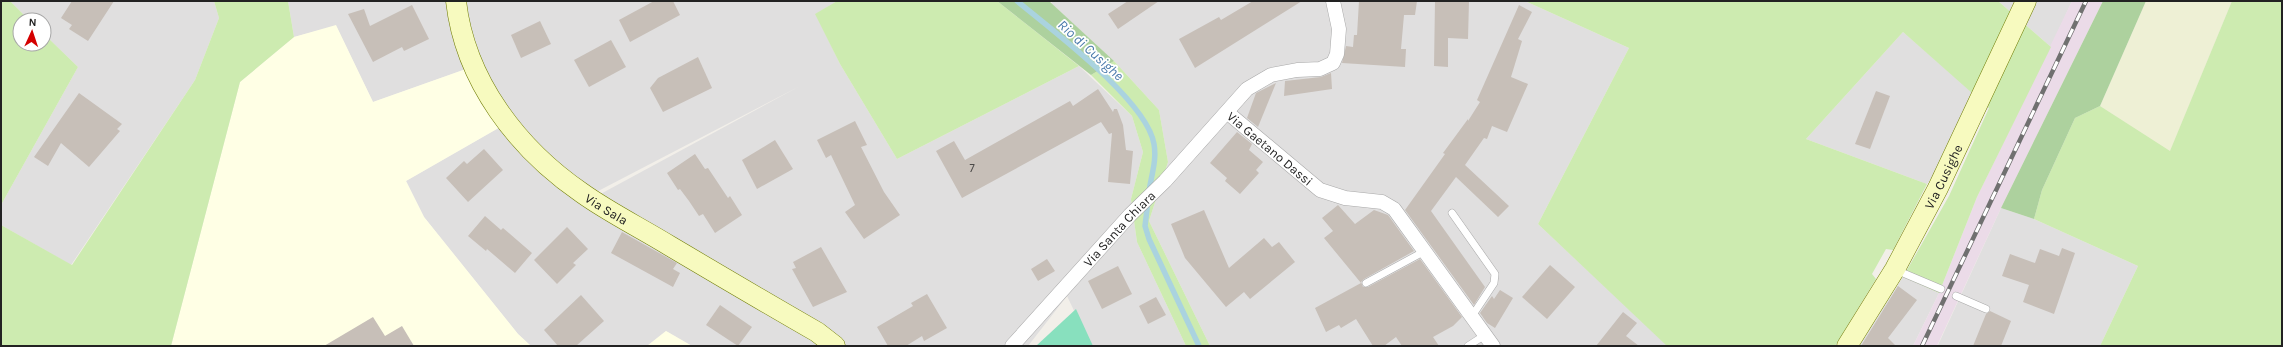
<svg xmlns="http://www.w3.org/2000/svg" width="2283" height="347" font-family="Karla,sans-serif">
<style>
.residential{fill:#e0dfdf;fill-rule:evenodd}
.industrial{fill:#ebdbe8}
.education{fill:#ffffe5}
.farmland{fill:#eef0d5}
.grass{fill:#cdebb0}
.forest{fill:#add19e}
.pitch{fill:#88e0be}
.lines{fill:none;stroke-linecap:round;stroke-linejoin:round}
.stream{stroke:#aad3df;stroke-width:5.5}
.building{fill:#c7bfb8}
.lane-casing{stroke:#a9a9a9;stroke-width:8}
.street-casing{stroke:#a9a9a9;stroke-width:15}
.secondary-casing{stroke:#707d05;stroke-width:21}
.lane{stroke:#fff;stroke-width:7}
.street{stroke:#fff;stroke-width:14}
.secondary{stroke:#f7fabf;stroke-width:20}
.rail-casing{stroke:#707070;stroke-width:4.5}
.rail{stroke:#fff;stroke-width:3;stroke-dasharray:9;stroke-linecap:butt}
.labels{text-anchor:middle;stroke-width:3.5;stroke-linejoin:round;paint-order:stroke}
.number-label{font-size:11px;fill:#4b4948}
.street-label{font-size:13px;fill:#222;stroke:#fff}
.water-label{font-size:14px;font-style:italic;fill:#4a7aab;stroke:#fff}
</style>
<rect width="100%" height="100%" fill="#f2efe9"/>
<g class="residential">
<path d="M10,1H214L219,18L195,80L71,265L1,225V205L78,67L44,34V20H29Z"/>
<path d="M288,1H837L816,14L840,64L897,159L1079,66L1132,116L1143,152L1131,199L1137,242L1186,346H1091L1067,296L1028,346H692L666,331L647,346H531L518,334L424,217L406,181L502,126L466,69L373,102L336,26L294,37ZM800,86L582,204L579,201Z"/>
<path d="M1054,1H1525L1629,48L1538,224L1668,346H1210L1149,221L1168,162L1159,110L1114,61L1051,3Z"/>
<path d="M1998,1H2072L2051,47Z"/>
<path d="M1903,32L1989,107L1927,184L1806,139Z"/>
<path d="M2001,208L2034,219L2138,266L2100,346L1938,345Z"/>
<path d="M1903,277L1939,293L1913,346H1859Z"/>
</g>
<path class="industrial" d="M2072,1H2103L2001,208L1937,346H1913L1939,293L1977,197Z"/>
<g class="education">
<path d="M336,25L373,102L466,69L502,126L406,181L424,217L518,334L531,346H171L240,82L294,37Z"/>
<path d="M666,331L692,346H647Z"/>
</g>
<path class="farmland" d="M2146,1H2232L2170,152L2100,106Z"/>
<g class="grass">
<path d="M1,1H10L29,20H20V44H44V34L78,67L1,205Z"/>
<path d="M214,1H288L294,37L240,82L171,346H1V225L72,265L195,80L219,18Z"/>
<path d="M837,1H997L1079,66L897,159L840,64L815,14Z"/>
<path d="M1525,1H1998L2051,47L1977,197L1939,293L1903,277L1949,196L1989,108L1903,32L1806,139L1927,184L1893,250L1886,249L1872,274L1876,279L1835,346H1667L1538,224L1629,48Z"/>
<path d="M2232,1H2282V346H2100L2138,266L2034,219L2042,190L2075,118L2100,106L2170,151Z"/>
<path d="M1114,61L1159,110L1168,162L1149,221L1210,346H1186L1137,242L1131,199L1143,152L1132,116L1091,75Z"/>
</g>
<g class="forest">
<path d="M997,1H1049L1114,61L1091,75Z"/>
<path d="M2103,1H2146L2100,106L2075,118L2042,190L2034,219L2001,208Z"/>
</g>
<path class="pitch" d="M1076,309L1093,346H1036Z"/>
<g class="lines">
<g class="stream">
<path d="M1017,1C1052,30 1147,101 1154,144C1157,161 1151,176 1149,192"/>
<path d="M1148,201L1145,226L1149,239L1199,346"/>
</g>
</g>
<g class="building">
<path d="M72,1H114L88,41L69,29L72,25L61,18Z"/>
<path d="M654,1H673L680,15L630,42L619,20Z"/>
<path d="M1128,1H1159L1118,29L1108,14Z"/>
<path d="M1253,1H1302L1195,68L1179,39L1219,17L1221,20Z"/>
<path d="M1359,1H1417L1415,15H1404L1401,49H1406L1405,67L1342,63L1346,46L1353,47L1354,35H1357Z"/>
<path d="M1435,1H1469L1468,39L1448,38V67L1434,66Z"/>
<path d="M412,5L429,39L404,51L402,47L373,62L348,14L364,9L370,26Z"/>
<path d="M1519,5L1532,12L1518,39L1522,41L1511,77L1528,84L1507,132L1492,126L1487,139L1484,138L1465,165L1509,206L1498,217L1456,177L1431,211L1485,287L1474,305L1405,210L1445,154L1443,153L1468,119V121L1480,102L1477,100Z"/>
<path d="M540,21L551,44L521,58L511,35Z"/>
<path d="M611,40L626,67L589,87L574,60Z"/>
<path d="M698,57L712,88L663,112L650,88L658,78Z"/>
<path d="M1331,73L1332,89L1284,96L1285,81L1321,77Z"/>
<path d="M1276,83L1258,127L1247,118L1256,93Z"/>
<path d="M1098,89L1113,112L1114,109H1117L1123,125L1126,150L1133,151L1130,184L1108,182L1112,133L1109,134L1101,122L962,198L936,151L954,141L965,160L1070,101L1073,106Z"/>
<path d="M1876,91L1890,96L1870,149L1855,144Z"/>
<path d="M79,93L122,124L117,129L120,131L89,167L61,143L48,166L34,157Z"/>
<path d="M855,121L867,145L861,147L884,192L900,215L864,239L845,212L855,205L831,155L826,158L817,140Z"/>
<path d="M1237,132L1252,144L1249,150L1263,162L1256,170L1259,173L1240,194L1225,181L1227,178L1210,163Z"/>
<path d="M775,140L793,169L757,189L742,160Z"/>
<path d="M484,149L503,170L468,202L446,178L464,161L467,164Z"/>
<path d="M695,154L705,169L708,168L728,198L730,196L742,215L715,233L703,214L699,216L689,201L680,189L678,190L667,173Z"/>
<path d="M1338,205L1355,224L1374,210L1388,215L1414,251L1364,279L1361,282L1363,287H1368L1420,259L1462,317L1453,326L1433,337L1439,346H1402L1396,337L1384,346H1373L1356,319L1341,328L1339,325L1326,332L1315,308L1361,283L1324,238L1333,231L1322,218Z"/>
<path d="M1204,210L1229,268L1264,238L1272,247L1279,242L1295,262L1250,299L1244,292L1226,307L1185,258L1171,224Z"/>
<path d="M485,216L501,230L503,228L532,253L515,273L487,249L486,251L468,236Z"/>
<path d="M567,227L588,249L573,263L576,265L557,284L534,260Z"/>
<path d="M622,232L677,263L673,269L680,273L673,287L611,253Z"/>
<path d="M821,247L847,292L813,307L792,269L796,268L793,262Z"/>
<path d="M2062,248L2075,253L2054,314L2023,302L2029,285L2002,276L2010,254L2035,263L2040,249L2059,256Z"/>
<path d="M1047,259L1055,271L1038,281L1031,269Z"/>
<path d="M1550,265L1575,287L1547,319L1522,297Z"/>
<path d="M1118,266L1132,294L1102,309L1088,281Z"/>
<path d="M1898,286L1917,300L1888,338L1896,346H1861Z"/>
<path d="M1500,290L1513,298L1495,328L1487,323L1480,313L1492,296L1494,299Z"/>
<path d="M927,294L947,328L924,341L922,336L906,346H888L877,327L913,306L911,303Z"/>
<path d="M581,295L604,321L576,346H558L544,330Z"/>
<path d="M1156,297L1166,315L1148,324L1139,306Z"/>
<path d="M720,305L752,327L738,346L706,325Z"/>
<path d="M1990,311L2011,321L2001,346H1973L1986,314Z"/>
<path d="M1623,312L1637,323L1626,336L1639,346H1596Z"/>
<path d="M373,317L385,336L402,326L414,346H324Z"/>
</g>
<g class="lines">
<defs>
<g id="lane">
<path d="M1452,213L1495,274L1494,283L1472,316"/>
<path d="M1896,270L1941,289"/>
<path d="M1366,283L1425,251"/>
<path d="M1956,296L1986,309"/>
<path d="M1468,346L1485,335"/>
</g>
<g id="street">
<path id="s1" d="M1228,113L1320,190L1345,198L1382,202L1394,209L1493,346"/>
<path id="s2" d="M1012,346L1130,215L1165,181L1247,89L1271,75L1297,70L1320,69L1333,63L1337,54L1339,29L1333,1"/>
</g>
<g id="secondary">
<path id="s3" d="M456,1C465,81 518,149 582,193C610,213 641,228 670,246C719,275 768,304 817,332L835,346"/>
<path id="s4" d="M1847,346L1895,269L1938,188L2026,1"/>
</g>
</defs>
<use href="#lane" class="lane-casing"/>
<use href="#street" class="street-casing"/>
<use href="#secondary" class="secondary-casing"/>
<use href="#lane" class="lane"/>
<use href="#street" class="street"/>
<use href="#secondary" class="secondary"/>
<defs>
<path id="rail" d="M1922,346L2086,1"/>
</defs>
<use href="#rail" class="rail-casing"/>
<use href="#rail" class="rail"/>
</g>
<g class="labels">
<g class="number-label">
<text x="972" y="172">7</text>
</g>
<g class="street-label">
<text dy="5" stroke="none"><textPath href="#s1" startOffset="55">Via Gaetano Dassi</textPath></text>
<text dy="5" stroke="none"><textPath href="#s4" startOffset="195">Via Cusighe</textPath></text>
<text dy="5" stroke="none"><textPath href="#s3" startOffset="266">Via Sala</textPath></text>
<text dy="5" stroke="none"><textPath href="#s2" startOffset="159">Via Santa Chiara</textPath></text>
</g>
<g class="water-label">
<text transform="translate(1091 50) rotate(42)" y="5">Rio di Cusighe</text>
</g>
</g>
<rect width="2283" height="347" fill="none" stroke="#222222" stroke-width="4"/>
<g transform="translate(32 32) rotate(3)"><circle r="19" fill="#ffffff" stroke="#a7a7a7"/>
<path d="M0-3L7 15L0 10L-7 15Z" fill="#d40000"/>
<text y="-6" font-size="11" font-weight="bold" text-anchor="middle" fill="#222222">N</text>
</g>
</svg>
